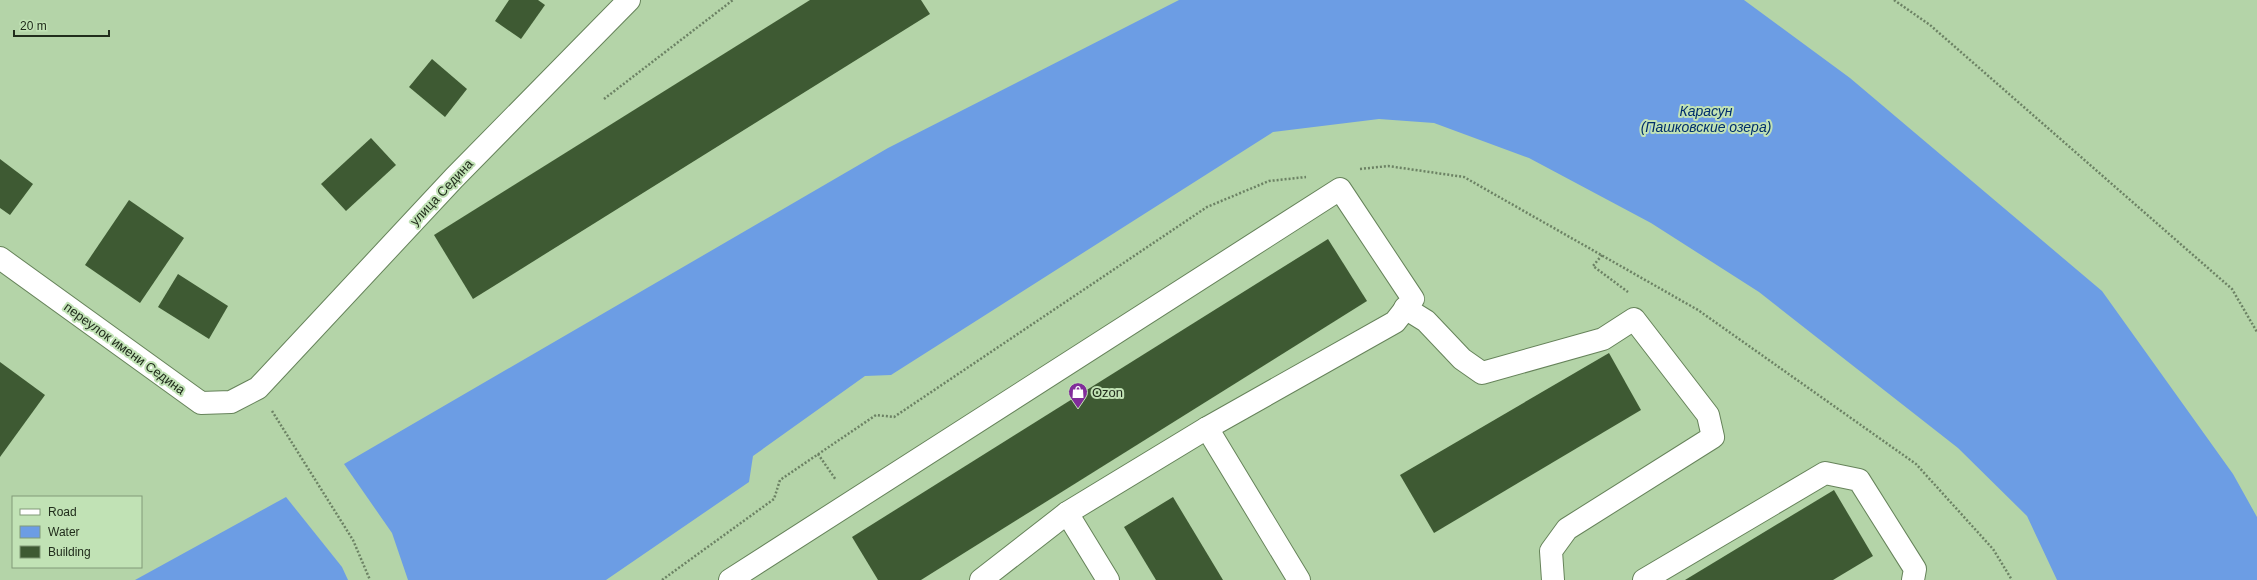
<svg xmlns="http://www.w3.org/2000/svg" width="2257" height="580" font-family="Arial,sans-serif">
<style>
.water{fill:#6c9de4}
.building{fill:#3e5a33}
.lines{fill:none;stroke-linecap:round;stroke-linejoin:round}
.minor-casing{stroke:#66835a;stroke-width:24}
.path{stroke:#6c8264;stroke-width:2.5;stroke-dasharray:2 2;stroke-linecap:butt}
.minor{stroke:#fff;stroke-width:22}
.labels{text-anchor:middle;stroke-width:4;stroke-linejoin:round;paint-order:stroke}
.street-label{font-size:13px;fill:#212d1c;stroke:#c1e2b5}
.poi-label{font-size:13px;fill:#212d1c;stroke:#c1e2b5;text-anchor:start}
.water-label{font-size:14px;font-style:italic;fill:#002e6b;stroke:#c1e2b5}
</style>
<rect width="100%" height="100%" fill="#b4d4a8"/>
<g class="water">
<path d="M1179,0H1744L1850,78L2102,291L2233,474L2257,517V580H2057L2027,516L1958,448L1759,292L1651,223L1529,158L1434,123L1379,119L1273,132L891,375L865,376L753,456L749,482L606,580H408L392,533L344,464L888,148Z"/>
<path d="M286,497L342,567L348,580H135Z"/>
</g>
<g class="building">
<path d="M509,0H538L545,5L521,39L495,21Z"/>
<path d="M810,0H921L930,14L473,299L434,235Z"/>
<path d="M432,59L467,89L445,117L409,87Z"/>
<path d="M371,138L396,165L346,211L321,184Z"/>
<path d="M0,159L33,184L10,215L0,208Z"/>
<path d="M129,200L184,238L140,303L85,265Z"/>
<path d="M1328,239L1367,301L921,580H878L852,537Z"/>
<path d="M178,274L228,306L209,339L158,307Z"/>
<path d="M1609,353L1641,410L1434,533L1400,475Z"/>
<path d="M0,362L45,395L0,457Z"/>
<path d="M1834,490L1873,556L1833,580H1685Z"/>
<path d="M1173,497L1223,580H1156L1124,527Z"/>
</g>
<g class="lines">
<defs>
<g id="minor">
<path d="M0,258L201,403L231,402L258,388L454,178L629,0"/>
<path d="M1405,308L1426,321L1462,359L1482,373L1603,339L1634,319L1708,415L1713,437L1567,529L1551,551L1553,580"/>
<path d="M1207,428L1299,580"/>
<path d="M1067,513L1108,580"/>
<path d="M730,580L1340,189L1413,299L1395,322L1207,428L1067,513L981,580"/>
<path d="M1644,580L1825,473L1859,480L1915,569L1913,580"/>
</g>
</defs>
<use href="#minor" class="minor-casing"/>
<g class="path">
<path d="M1894,0L1930,25L2232,289L2257,332"/>
<path d="M604,99L733,0"/>
<path d="M1360,169L1388,166L1464,177L1698,310L1916,464L1993,549L2012,580"/>
<path d="M1602,255L1593,266L1628,292"/>
<path d="M272,411L353,540L370,580"/>
<path d="M818,454L836,480"/>
<path d="M662,580L774,499L780,480L876,415L894,417L1207,207L1269,181L1306,177"/>
</g>
<use href="#minor" class="minor"/>
</g>
<defs>
<symbol id="shop-pin" viewBox="-11 -11 22 30"><path d="M0 17L-7.5 6A9.5 9.5 0 1 1 7.5 6Z" fill="#812c9a" stroke="#c1e2b5"/><path d="M-5-2.5h2.3a2.7 3.5 0 0 1 5.4 0H5L5.5 6h-11ZM-1.5-2.5h3a1.5 2.3 0 0 0-3 0Z" fill="#fff"/></symbol>
</defs>
<g fill-rule="evenodd">
<use href="#shop-pin" x="1067" y="381" width="22" height="30"/>
</g>
<g class="labels">
<g class="street-label">
<text transform="translate(441 192) rotate(-47)" y="5">улица Седина</text>
<text transform="translate(125 348) rotate(36)" y="5">переулок имени Седина</text>
</g>
<g class="poi-label">
<text x="1092" y="397">Ozon</text>
</g>
<g class="water-label">
<text x="1706" y="116">Карасун<tspan x="1706" dy="16">(Пашковские озера)</tspan></text>
</g>
</g>
<rect x="12" y="496" width="130" height="72" fill="#c1e2b5" stroke="#819a78"/>
<rect x="20" y="509" width="20" height="6" fill="#ffffff" stroke="#819a78"/>
<text x="48" y="516" font-size="12" fill="#212d1c">Road</text>
<rect x="20" y="526" width="20" height="12" fill="#6c9de4" stroke="#819a78"/>
<text x="48" y="536" font-size="12" fill="#212d1c">Water</text>
<rect x="20" y="546" width="20" height="12" fill="#3e5a33" stroke="#819a78"/>
<text x="48" y="556" font-size="12" fill="#212d1c">Building</text>
<path d="M14 30v6h95v-6" fill="none" stroke="#212d1c" stroke-width="2"/>
<text x="20" y="30" font-size="12" fill="#212d1c" stroke="#c1e2b5" stroke-width="3" paint-order="stroke">20 m</text>
</svg>
